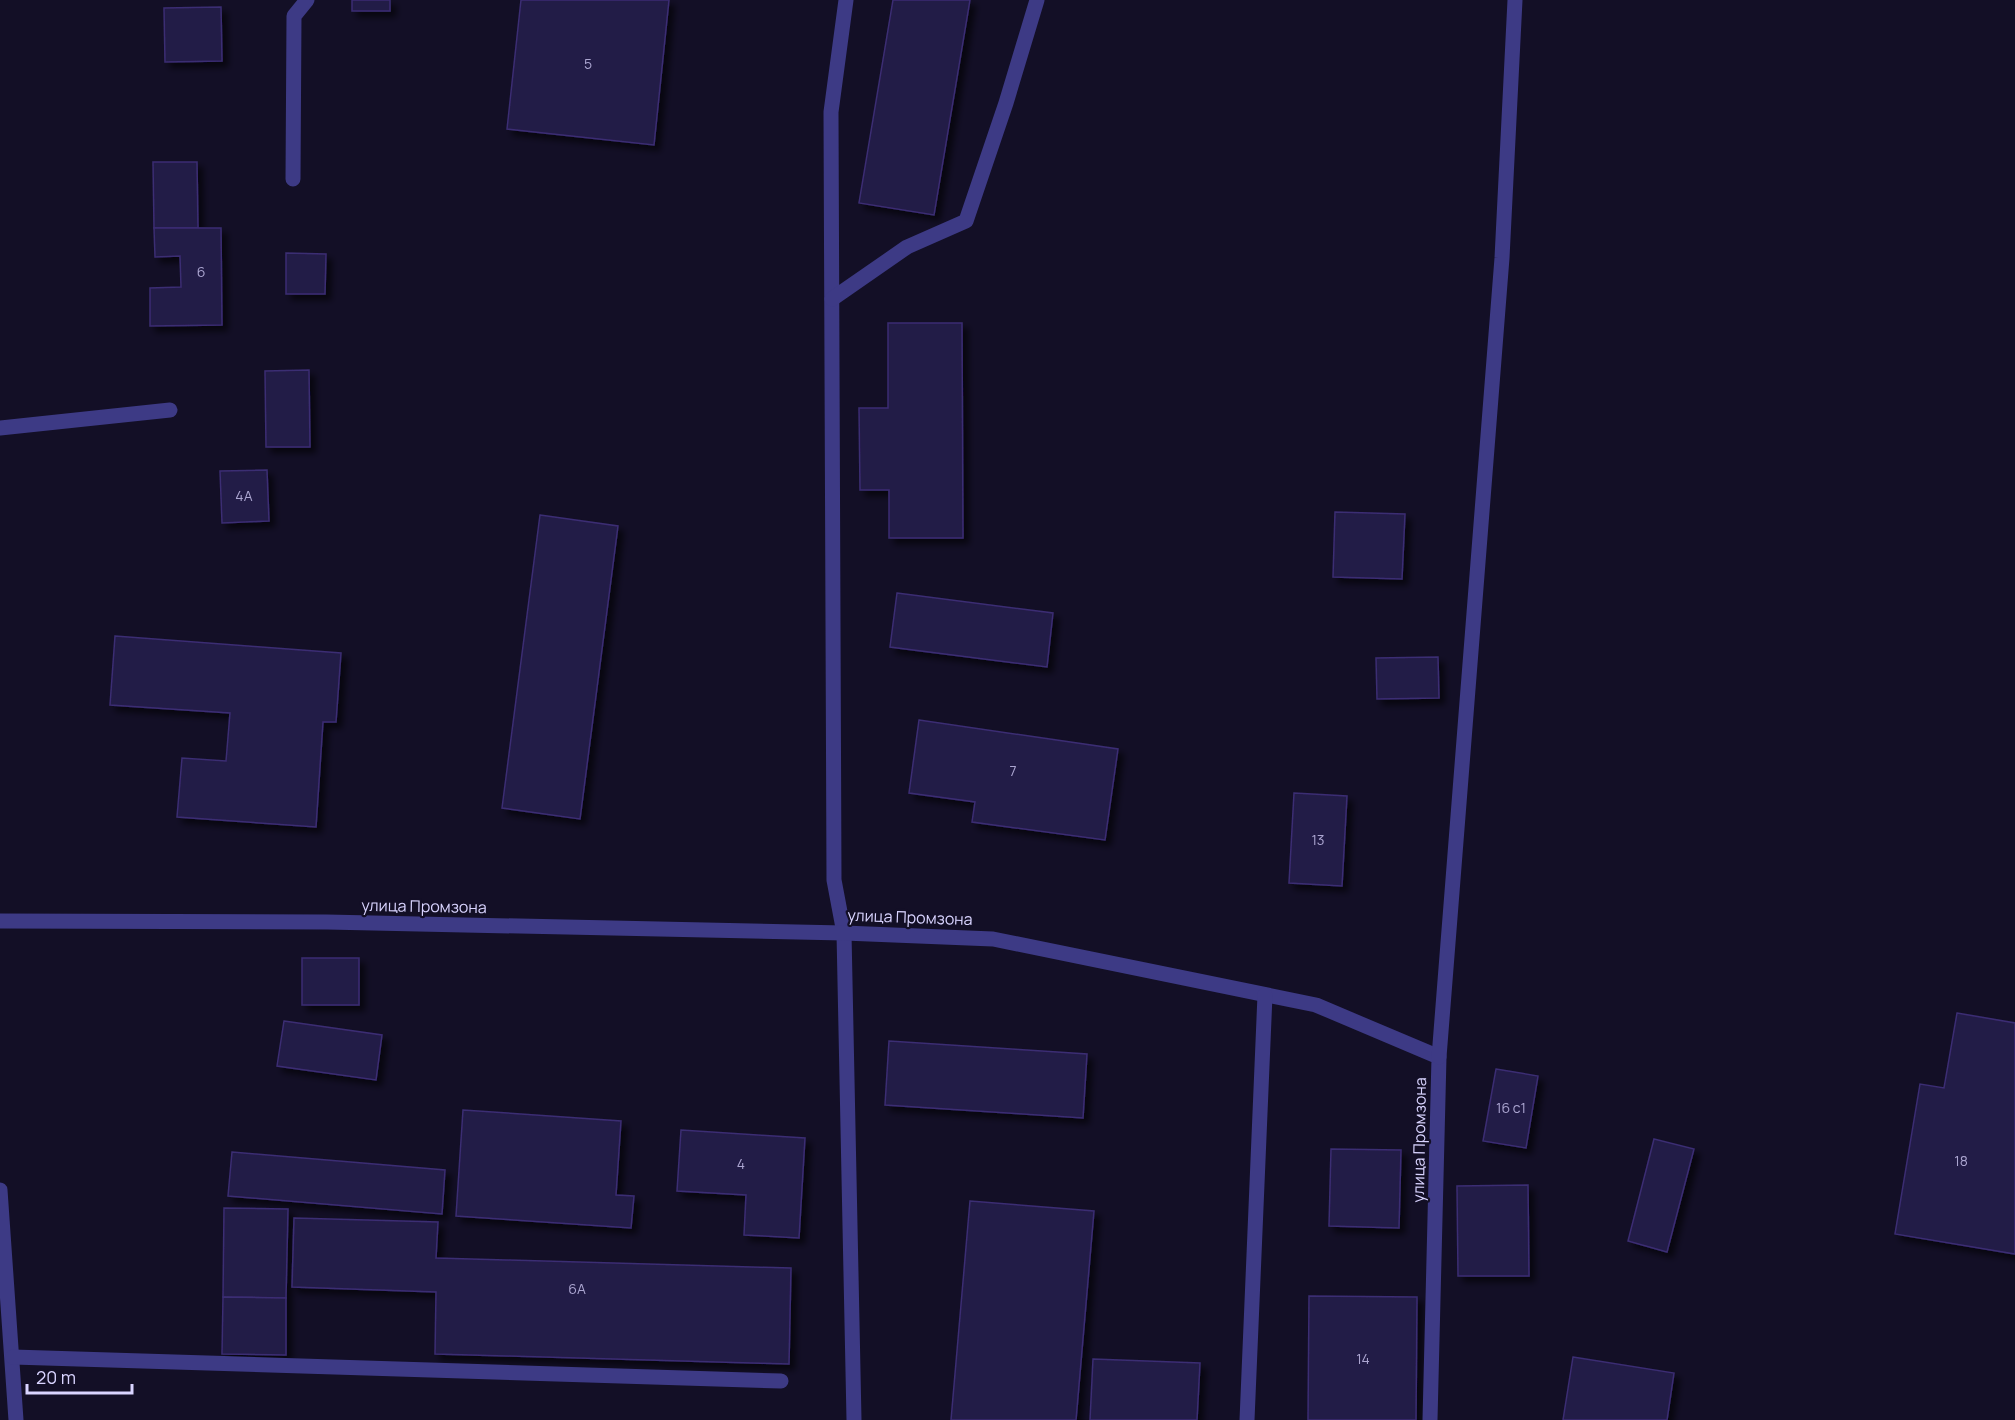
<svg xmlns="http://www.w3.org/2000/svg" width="2015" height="1420" font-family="Manrope,sans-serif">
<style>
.building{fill:#241b47;stroke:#3b2d73;stroke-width:1.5;filter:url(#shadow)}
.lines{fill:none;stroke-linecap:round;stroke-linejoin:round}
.minor{stroke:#3d3a85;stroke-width:15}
.labels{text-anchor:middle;stroke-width:4.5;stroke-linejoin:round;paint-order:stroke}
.number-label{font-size:14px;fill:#aca6d1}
.street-label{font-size:16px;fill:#d9d4ff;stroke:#130f26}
</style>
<defs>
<filter id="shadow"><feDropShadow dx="5.5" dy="5.5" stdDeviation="3" flood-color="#0009"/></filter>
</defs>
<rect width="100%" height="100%" fill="#130f26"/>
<g class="building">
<rect x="352" y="0" width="38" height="11"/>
<path d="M521,0H669L654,145L507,129Z"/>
<path d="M893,0H970L934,215L859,203Z"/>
<path d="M221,7L222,61L165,62L164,8Z"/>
<path d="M153,162H197L198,228H154Z"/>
<path d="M154,228H221L222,325L150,326V288L181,287L180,256L155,257Z"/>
<path d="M286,253L326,254L325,294H286Z"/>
<path d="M888,323H962L963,538H889V490H860L859,408H888Z"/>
<path d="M309,370L310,447H266L265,371Z"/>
<path d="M267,470L269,521L222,523L220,471Z"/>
<path d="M1335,512L1405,514L1402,579L1333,577Z"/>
<path d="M540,515L618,526L580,819L502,808Z"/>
<path d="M897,593L1053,613L1047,667L890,647Z"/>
<path d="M115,636L341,653L336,722H323L316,827L177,817L182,758L226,761L230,713L110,705Z"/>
<path d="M1438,657L1439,698L1377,699L1376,658Z"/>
<path d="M919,720L1118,749L1105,840L972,822L975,802L909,793Z"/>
<path d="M1294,793L1347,796L1342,886L1289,883Z"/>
<rect x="302" y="958" width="57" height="47"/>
<path d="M1957,1013L2015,1023V1254L1895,1234L1920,1084L1944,1088Z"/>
<path d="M284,1021L382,1035L376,1080L277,1066Z"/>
<path d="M889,1041L1087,1054L1083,1118L885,1105Z"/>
<path d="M1496,1069L1538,1076L1526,1148L1483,1141Z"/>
<path d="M463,1110L621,1121L616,1195L634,1196L631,1228L456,1216Z"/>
<path d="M681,1130L805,1138L799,1238L744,1235L746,1195L677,1191Z"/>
<path d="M1654,1139L1694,1149L1667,1252L1628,1241Z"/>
<path d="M1331,1149L1401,1150L1399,1228L1329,1226Z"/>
<path d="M232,1152L445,1170L442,1214L228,1196Z"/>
<path d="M1528,1185L1529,1276H1458L1457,1186Z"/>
<path d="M970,1201L1094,1211L1076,1420H951Z"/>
<path d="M224,1208L288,1209L286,1298L223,1297Z"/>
<path d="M294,1218L438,1222L436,1258L791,1268L789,1364L435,1354L436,1292L292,1287Z"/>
<path d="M1309,1296L1417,1297L1416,1420H1308Z"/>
<path d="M223,1297L286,1298V1355L222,1354Z"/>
<path d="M1573,1357L1674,1373L1667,1420H1563Z"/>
<path d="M1093,1359L1200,1363L1197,1420H1090Z"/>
</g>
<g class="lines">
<g class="minor">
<path d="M846,0L831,112L834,880L844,933L854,1420"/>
<path d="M293,179L294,16L307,0"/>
<path d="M832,299L907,247L966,221L1006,103L1037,0"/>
<path d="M0,428L170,410"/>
<path d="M0,921L327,922L844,933L993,939L1316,1005L1439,1057L1430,1420"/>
<path d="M1439,1057L1502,258L1515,0"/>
<path d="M0,1190L16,1420"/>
<path d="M13,1357L781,1381"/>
<path d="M1247,1420L1265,995"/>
</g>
</g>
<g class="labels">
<g class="number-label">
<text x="588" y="69">5</text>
<text x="201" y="277">6</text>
<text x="244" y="501">4А</text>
<text x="1013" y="776">7</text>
<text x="1318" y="845">13</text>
<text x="1511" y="1113">16 с1</text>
<text x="1961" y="1166">18</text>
<text x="741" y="1169">4</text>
<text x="577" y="1294">6А</text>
<text x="1363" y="1364">14</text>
</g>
<g class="street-label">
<text transform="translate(424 906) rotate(1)" y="6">улица Промзона</text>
<text transform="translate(910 917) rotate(2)" y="6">улица Промзона</text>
<text transform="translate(1419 1140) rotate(-89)" y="6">улица Промзона</text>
</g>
</g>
<path d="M27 1384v9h105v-9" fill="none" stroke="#d9d4ff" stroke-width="3"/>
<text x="36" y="1384" font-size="18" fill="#d9d4ff" stroke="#130f26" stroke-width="4.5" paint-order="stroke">20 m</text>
</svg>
